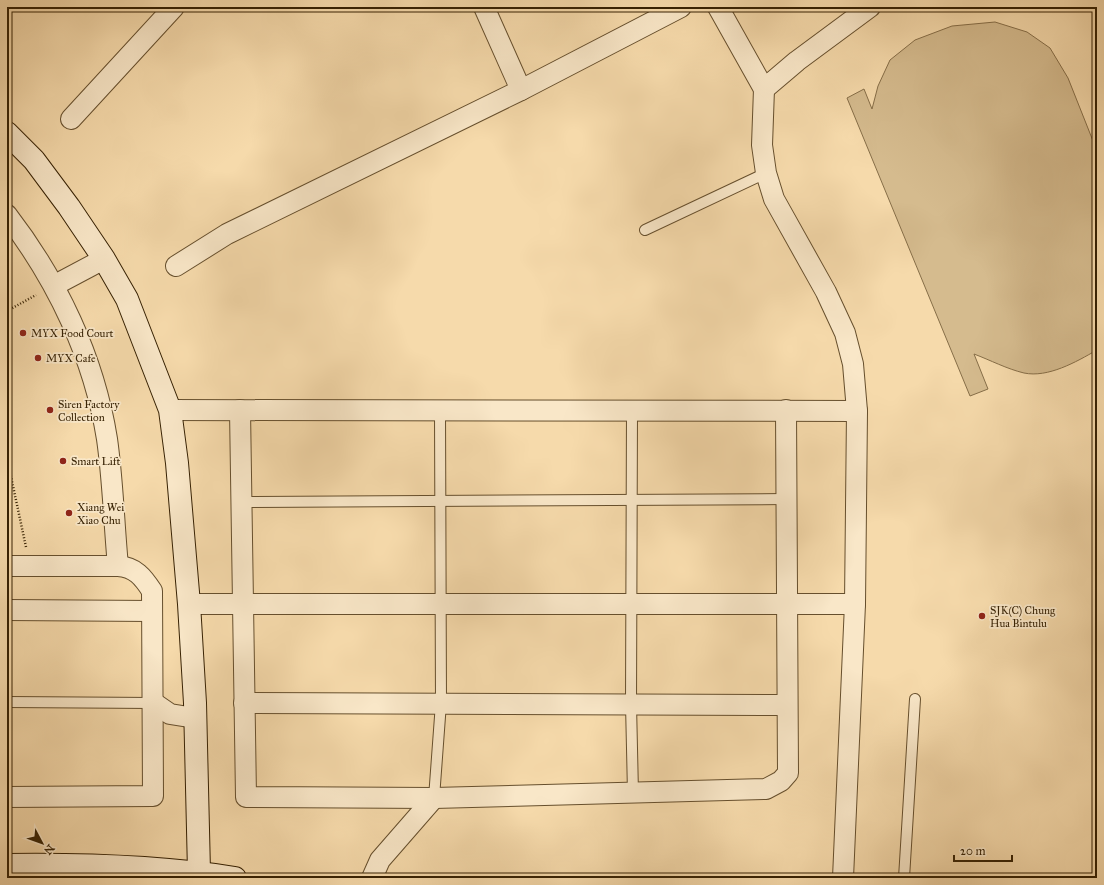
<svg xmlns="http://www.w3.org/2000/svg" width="1104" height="885" font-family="'IM FELL Great Primer',serif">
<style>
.green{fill:#d5bb8e;stroke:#866e48}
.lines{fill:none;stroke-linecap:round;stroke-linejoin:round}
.lane-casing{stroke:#664f2d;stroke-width:12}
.street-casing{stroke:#664f2d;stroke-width:22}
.secondary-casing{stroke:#362103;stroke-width:24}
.path{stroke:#362103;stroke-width:2.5;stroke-dasharray:1 2;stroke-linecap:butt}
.lane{stroke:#f9e7c8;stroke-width:10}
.street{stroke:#f9e7c8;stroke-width:20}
.secondary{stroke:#f9e7c8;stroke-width:22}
.poi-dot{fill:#8f2418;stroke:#f9e7c8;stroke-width:1.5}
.labels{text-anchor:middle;stroke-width:3.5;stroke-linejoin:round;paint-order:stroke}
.poi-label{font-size:11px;fill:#362103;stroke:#f9e7c8;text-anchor:start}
</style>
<rect width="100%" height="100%" fill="#f6daab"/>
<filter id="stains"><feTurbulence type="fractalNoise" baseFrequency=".005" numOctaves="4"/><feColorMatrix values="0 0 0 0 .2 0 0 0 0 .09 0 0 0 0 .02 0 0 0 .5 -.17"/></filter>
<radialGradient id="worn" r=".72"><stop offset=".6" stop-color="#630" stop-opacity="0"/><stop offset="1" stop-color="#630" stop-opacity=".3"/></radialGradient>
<path class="green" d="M995,22L1027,32L1050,48L1068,78L1097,151V350C1076,362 1048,378 1024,373C1007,369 990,360 974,354L988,389L970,396L847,98L864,89L872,109L878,86L890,60L915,40L952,26Z"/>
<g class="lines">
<defs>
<g id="lane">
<path d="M645,230L766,173"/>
<path d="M632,410L631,704L633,793"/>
<path d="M241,502L787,499"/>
<path d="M7,702L154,703"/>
<path d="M434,798L441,703L440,410"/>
<path d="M904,878L915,699"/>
</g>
<g id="street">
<path d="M484,7L521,90"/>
<path d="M718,7L764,89L797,61L870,7"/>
<path d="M764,89L762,145L766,173L774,199L826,292L845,333L853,364L857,411L855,604L843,878"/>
<path d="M71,119L174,7"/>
<path d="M7,215C57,280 94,357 107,439C113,481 114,524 118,566"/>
<path d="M176,266L227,234L521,90L681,7"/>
<path d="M55,285L104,259"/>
<path d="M170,410L857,411"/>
<path d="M240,410L246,797L434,798L766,789L781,781L788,773L786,410"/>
<path d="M7,566H118C135,567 143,577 152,591L153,796L7,797"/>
<path d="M189,604H855"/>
<path d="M7,610L152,611"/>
<path d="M154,703L170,714L195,718"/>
<path d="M244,703L787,705"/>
<path d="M372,878L380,860L434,798"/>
</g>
<g id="secondary">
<path d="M7,133L34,160L69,207L104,259L127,299L170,410L177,463L189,604L195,703L199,872"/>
<path d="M7,865C83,864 160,866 235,878"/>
</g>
</defs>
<use href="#lane" class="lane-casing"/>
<use href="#street" class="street-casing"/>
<use href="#secondary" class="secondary-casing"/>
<g class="path">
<path d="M7,311L36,295"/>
<path d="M7,458L26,547"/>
</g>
<use href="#lane" class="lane"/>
<use href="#street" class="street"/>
<use href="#secondary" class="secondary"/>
</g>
<g class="poi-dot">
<circle cx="23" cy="333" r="4"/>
<circle cx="38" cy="358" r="4"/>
<circle cx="50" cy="410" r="4"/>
<circle cx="63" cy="461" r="4"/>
<circle cx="69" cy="513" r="4"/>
<circle cx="982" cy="616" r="4"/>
</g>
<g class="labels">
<g class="poi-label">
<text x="31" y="337">MYX Food Court</text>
<text x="46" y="362">MYX Cafe</text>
<text x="58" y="408">Siren Factory<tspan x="58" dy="13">Collection</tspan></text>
<text x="71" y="465">Smart Lift</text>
<text x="77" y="511">Xiang Wei<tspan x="77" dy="13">Xiao Chu</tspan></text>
<text x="990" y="614">SJK(C) Chung<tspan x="990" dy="13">Hua Bintulu</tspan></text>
</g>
</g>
<rect width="1104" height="885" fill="none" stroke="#f6daab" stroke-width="24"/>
<rect x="8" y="8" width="1088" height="869" fill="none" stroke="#362103" stroke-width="2"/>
<rect x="12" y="12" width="1080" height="861" fill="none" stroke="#362103"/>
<g transform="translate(42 843) rotate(131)" stroke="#f9e7c8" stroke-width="3" paint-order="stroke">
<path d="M0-3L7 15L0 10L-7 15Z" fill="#362103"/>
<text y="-6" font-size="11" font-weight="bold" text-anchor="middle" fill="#362103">N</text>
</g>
<path d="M954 855v6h58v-6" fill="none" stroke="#362103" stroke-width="2"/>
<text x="960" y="855" font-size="12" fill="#362103" stroke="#f9e7c8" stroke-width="3" paint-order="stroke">20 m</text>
<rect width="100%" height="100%" filter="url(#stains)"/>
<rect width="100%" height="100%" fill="url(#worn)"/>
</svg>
